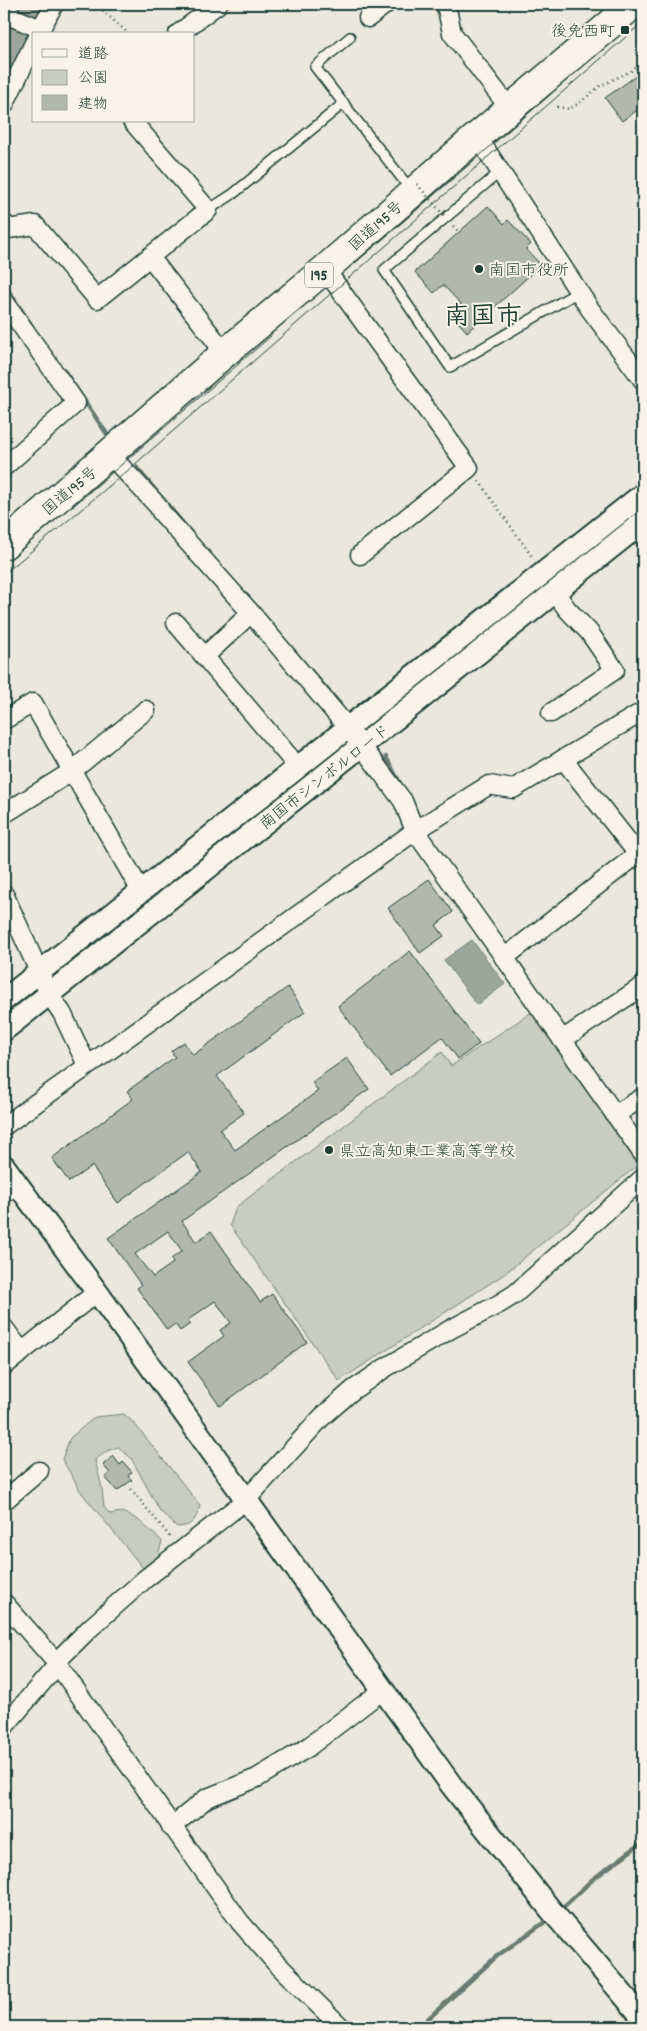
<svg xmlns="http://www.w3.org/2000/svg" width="647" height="2031" font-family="Dekko,'Klee One',sans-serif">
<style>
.green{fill:#c8ccc1;stroke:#74847a}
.water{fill:#9ca69c;stroke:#6a7c72}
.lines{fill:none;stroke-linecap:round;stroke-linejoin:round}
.stream{stroke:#6a7c72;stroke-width:4.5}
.river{stroke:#9ca69c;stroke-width:28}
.building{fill:#b2b8ae;stroke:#1f3d34;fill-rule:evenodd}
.service-casing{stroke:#1f3d34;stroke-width:12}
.minor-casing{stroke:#1f3d34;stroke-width:21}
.tertiary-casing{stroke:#1f3d34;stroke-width:25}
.trunk-casing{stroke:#1f3d34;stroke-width:31}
.path{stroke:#1f3d34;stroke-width:2.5;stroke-dasharray:1 4;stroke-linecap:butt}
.service{stroke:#f7f3e8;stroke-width:9}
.minor{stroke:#f7f3e8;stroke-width:18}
.tertiary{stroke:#f7f3e8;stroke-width:21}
.trunk{stroke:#f7f3e8;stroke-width:28}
.tram{stroke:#1f3d34;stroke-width:1}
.path-bridge{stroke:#1f3d34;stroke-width:2.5;stroke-dasharray:1 4;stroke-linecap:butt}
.poi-dot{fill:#1f3d34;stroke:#f7f3e8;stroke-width:2}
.labels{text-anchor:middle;stroke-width:4;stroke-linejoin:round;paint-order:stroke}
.shield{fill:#f7f3e8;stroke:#60746a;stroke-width:1}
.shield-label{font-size:15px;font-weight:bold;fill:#1f3d34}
.poi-label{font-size:16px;fill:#1f3d34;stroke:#f7f3e8;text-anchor:start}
.street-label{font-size:16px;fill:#1f3d34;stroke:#f7f3e8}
.town-label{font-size:26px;font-weight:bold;fill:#1f3d34;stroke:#f7f3e8}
</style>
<rect width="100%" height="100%" fill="#eae8dd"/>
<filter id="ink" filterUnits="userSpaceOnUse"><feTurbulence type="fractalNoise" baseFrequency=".02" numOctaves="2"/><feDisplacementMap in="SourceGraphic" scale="10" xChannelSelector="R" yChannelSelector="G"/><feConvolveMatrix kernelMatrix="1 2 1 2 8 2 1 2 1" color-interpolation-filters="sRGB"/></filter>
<g filter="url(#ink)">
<g class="green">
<path d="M532,1012L638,1165L503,1275L339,1381L230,1225L236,1207L442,1052L451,1066Z"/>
<path d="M124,1414L134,1423L200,1505C196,1520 193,1526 177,1527L160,1511L131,1458L118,1447L107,1451L95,1460L102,1488L104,1507L110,1514L122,1512L137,1519L162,1541L156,1563L143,1568L81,1492L62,1459L70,1438L95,1417Z"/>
</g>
<path class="water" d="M472,940L505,984L477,1005L444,960Z"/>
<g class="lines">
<g class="stream">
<path d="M4,284L32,326"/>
<path d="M63,369L109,437"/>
<path d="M136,467L191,533"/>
<path d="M311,671L340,704"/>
<path d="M386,757L401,785"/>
<path d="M559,1911L593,1879L643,1842"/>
<path d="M419,2027L497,1956L549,1919"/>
</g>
<path class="river" d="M4,59L31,4"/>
</g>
<g class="building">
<path d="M643,71V106L622,121L605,98Z"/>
<path d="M488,206L504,224L508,220L531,244L526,249L541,265L467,332L450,313L461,304L443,285L434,293L415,272Z"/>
<path d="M429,879L453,912L436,925L444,936L420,953L388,908Z"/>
<path d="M410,951L479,1044L458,1059L442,1037L390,1076L338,1006Z"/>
<path d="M288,987L305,1012L217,1076L244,1113L220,1130L235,1150L318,1091L312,1082L347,1058L369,1089L182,1221L196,1242L211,1231L260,1302L272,1294L307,1342L220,1406L188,1362L224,1336L220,1330L231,1323L215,1301L188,1320L190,1324L180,1331L175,1324L167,1330L137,1288L141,1285L108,1238L202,1172L188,1152L118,1203L92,1166L69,1182L52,1158L133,1099L127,1091L175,1057L171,1051L184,1042L193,1055ZM168,1231L182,1251L171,1259L173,1263L153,1277L135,1254Z"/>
<path d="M113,1456L120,1465L123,1462L132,1472L128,1476L132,1480L117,1491L105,1477L110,1473L103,1465Z"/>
</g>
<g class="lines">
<defs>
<g id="service">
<path d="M350,37L315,67L411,190"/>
<path d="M501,171L384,270L450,367L578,292"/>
<path d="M208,210L233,194L344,103"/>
</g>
<g id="minor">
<path d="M10,4L5,14L41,29"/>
<path d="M444,4L447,9L452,33L510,109"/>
<path d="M368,18L386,4"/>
<path d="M38,34L54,4"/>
<path d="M178,34L218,4"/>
<path d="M4,105L34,43"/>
<path d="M477,136L590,309L643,380"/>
<path d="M4,223L8,229L35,225L97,299L208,210L132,121"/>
<path d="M150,257L225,353"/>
<path d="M325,269L469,468L360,555"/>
<path d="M4,301L76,403L4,467"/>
<path d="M110,455L158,506L161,512L251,613L348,728L403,801L415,831L643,1154"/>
<path d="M176,623L298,767"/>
<path d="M205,656L251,613"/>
<path d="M551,713L615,670L589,632L567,609L555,592"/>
<path d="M4,720L33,703L141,891"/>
<path d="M563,759L638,854"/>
<path d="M4,814L71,772L146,710"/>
<path d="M4,894L49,994L62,1013L87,1065"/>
<path d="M504,958L643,850"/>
<path d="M562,1040L643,986"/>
<path d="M615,1115L643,1097"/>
<path d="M4,1126L415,831L489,785L513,789L637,715L643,719"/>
<path d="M4,1194L17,1183"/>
<path d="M4,1328L22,1352"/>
<path d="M4,1366L97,1292"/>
<path d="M4,1501L39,1471"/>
<path d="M4,1603L56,1662L240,1922L275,1962L341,2027"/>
<path d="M56,1662L89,1629L145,1579L246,1500L322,1417L353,1390L385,1368L451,1329L499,1304L515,1294L643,1178"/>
<path d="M4,1727L58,1664"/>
<path d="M171,1827L207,1798L257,1778L307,1748L383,1690"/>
</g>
<g id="tertiary">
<path d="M4,1000L643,494"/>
<path d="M4,1030L643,522"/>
<path d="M4,1166L97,1292L452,1786L550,1909L643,2018"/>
</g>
<path id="trunk" d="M4,545L225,353L325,269L467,145L634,4"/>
</defs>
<use href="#service" class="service-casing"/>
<use href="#minor" class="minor-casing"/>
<use href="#tertiary" class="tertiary-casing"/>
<use href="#trunk" class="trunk-casing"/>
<g class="path">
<path d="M95,4L129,34"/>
<path d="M557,107L569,109L578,104L600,86L633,70L643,63"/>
<path d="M453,226L459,232"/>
<path d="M479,481L533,558"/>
<path d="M131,1489L171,1538"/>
</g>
<use href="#service" class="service"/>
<use href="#minor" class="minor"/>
<use href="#tertiary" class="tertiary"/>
<use href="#trunk" class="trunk"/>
<g class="tram">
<path d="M354,264L551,94"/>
<path d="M72,507L271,336"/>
<path d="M4,574L126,472L643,22"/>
</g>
<path class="path-bridge" d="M417,184L446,218"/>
</g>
</g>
<g class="poi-dot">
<rect x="620" y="25" width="10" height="10" rx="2.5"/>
<circle cx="479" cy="269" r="5"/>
<circle cx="329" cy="1150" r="5"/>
</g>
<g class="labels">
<rect class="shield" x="305" y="262.5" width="28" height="25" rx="4"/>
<g class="shield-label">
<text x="319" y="280">195</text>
</g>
<g class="poi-label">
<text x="615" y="36" text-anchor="end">後免西町</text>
<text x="489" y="275">南国市役所</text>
<text x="339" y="1156">県立高知東工業高等学校</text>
</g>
<g class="street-label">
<text transform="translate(375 225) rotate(-42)" y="6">国道195号</text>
<text transform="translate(69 490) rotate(-40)" y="6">国道195号</text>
<text transform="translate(324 776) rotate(-38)" y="6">南国市シンボルロード</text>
</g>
<g class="town-label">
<text x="483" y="324">南国市</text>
</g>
</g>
<rect width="647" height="2031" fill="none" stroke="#f7f3e8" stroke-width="20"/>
<rect x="10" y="10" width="627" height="2011" fill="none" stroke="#1f3d34" stroke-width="2" filter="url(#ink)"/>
<rect x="32" y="32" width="162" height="90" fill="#f7f3e8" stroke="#a1aaa0"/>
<rect x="42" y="49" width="25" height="8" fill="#f7f3e8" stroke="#a1aaa0"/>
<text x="78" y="58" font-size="15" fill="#1f3d34">道路</text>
<rect x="42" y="70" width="25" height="15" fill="#c8ccc1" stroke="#a1aaa0"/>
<text x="78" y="82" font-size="15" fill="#1f3d34">公園</text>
<rect x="42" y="95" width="25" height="15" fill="#b2b8ae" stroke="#a1aaa0"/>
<text x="78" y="108" font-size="15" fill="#1f3d34">建物</text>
</svg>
